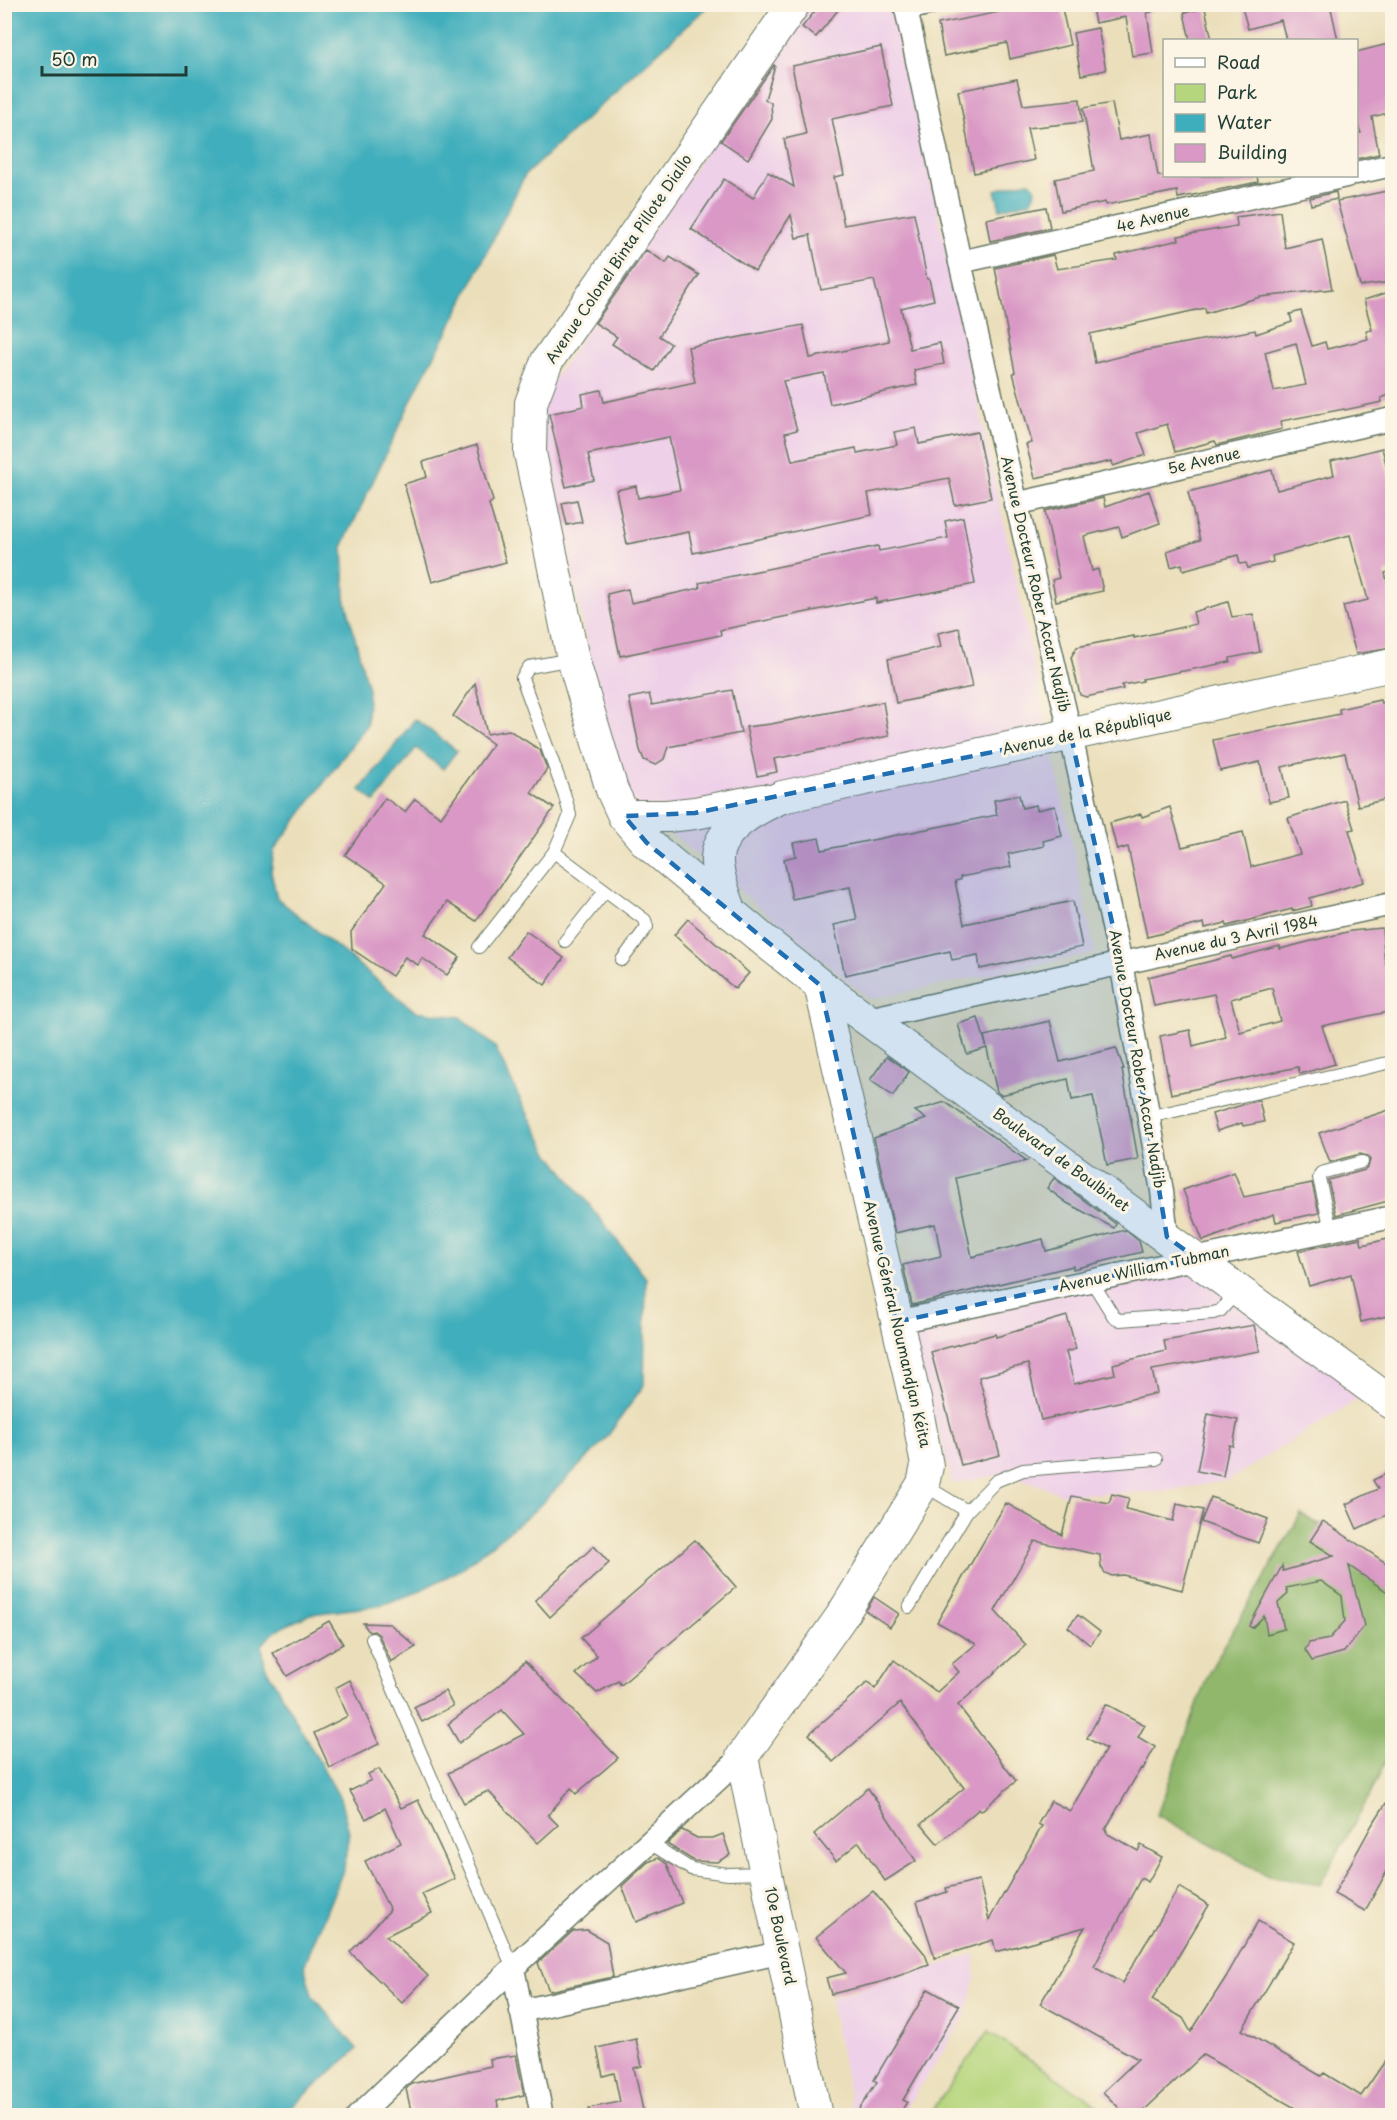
<svg xmlns="http://www.w3.org/2000/svg" width="1397" height="2120" font-family="'Playpen Sans',sans-serif">
<style>
.built{fill:#eed0e8}
.green{fill:#b6d67d;stroke:#6a8a58;stroke-width:1.5}
.forest{fill:#90b76c;stroke:#587a50;stroke-width:1.5}
.water{fill:#3faebc;stroke:#2f7678;stroke-width:1.5}
.building{fill:#d998c5;fill-rule:evenodd}
.lines{fill:none;stroke-linecap:round;stroke-linejoin:round}
.lane-casing{stroke:#667663;stroke-width:14}
.street-casing{stroke:#667663;stroke-width:25}
.secondary-casing{stroke:#667663;stroke-width:34}
.lane{stroke:#fff;stroke-width:12}
.street{stroke:#fff;stroke-width:22}
.secondary{stroke:#fff;stroke-width:32}
.marked{fill:#1f6fb2;fill-opacity:0.2;stroke:#1f6fb2;stroke-width:4.5;stroke-dasharray:12 8;stroke-linejoin:round}
.labels{text-anchor:middle;stroke-width:6;stroke-linejoin:round;paint-order:stroke}
.street-label{font-size:15px;fill:#1f3d34;stroke:#fcf5e5}
</style>
<rect width="100%" height="100%" fill="#fcf5e5"/>
<filter id="ink" filterUnits="userSpaceOnUse"><feTurbulence type="fractalNoise" baseFrequency=".0167" numOctaves="2"/><feDisplacementMap in="SourceGraphic" scale="12" xChannelSelector="R" yChannelSelector="G"/><feConvolveMatrix kernelMatrix="1 2 1 2 8 2 1 2 1" color-interpolation-filters="sRGB"/></filter>
<filter id="wash" filterUnits="userSpaceOnUse"><feTurbulence type="fractalNoise" baseFrequency=".008" numOctaves="4" result="noise"/><feDisplacementMap in="SourceGraphic" scale="24" xChannelSelector="R" yChannelSelector="G"/><feGaussianBlur stdDeviation="1.35" result="paint"/><feColorMatrix in="noise" values="0 0 0 0 0 0 0 0 0 0 0 0 0 0 0 0 0 1.4 0 .05"/><feComposite in="paint" operator="in"/></filter>
<g filter="url(#wash)">
<rect width="100%" height="100%" fill="#ebdfbb"/>
<g class="built">
<path d="M804,5H894L1095,953L870,999L617,788L540,421L542,397Z"/>
<path d="M1188,1264L1371,1391L1229,1480L1163,1492L1062,1494L1007,1473L953,1484L913,1342L923,1326Z"/>
<path d="M975,1954V1980L966,2015L913,2098L898,2115H853L830,1998Z"/>
</g>
<path class="green" d="M988,2032L1112,2115H929Z"/>
<path class="forest" d="M1301,1514L1392,1568V1747L1371,1793L1320,1885L1268,1876L1157,1815L1209,1672Z"/>
<g class="water">
<path d="M5,4L709,5L525,175L446,335L419,384L343,545L345,598L368,689L367,725L274,850L271,872L277,898L415,1011L460,1017L495,1047L521,1101L549,1153L646,1278L644,1385L604,1441L535,1510L460,1570L415,1593L378,1606L311,1614L274,1631L262,1645L265,1666L340,1798L349,1832L344,1868L304,1966L312,1995L357,2049L283,2115H5Z"/>
<path d="M1023,182H1030L1035,187L1034,197L1029,202L1000,209L995,190Z"/>
<path d="M415,719L457,751L443,769L416,748L375,802L360,790Z"/>
</g>
<g id="blocks">
<g class="building">
<path d="M821,4H843L816,37L802,27Z"/>
<path d="M1023,4H1061L1070,45L1010,59L1007,43L944,56L938,24L1000,12V10Z"/>
<path d="M1091,4H1152V12L1147,13L1153,53L1132,56L1126,17L1095,23Z"/>
<path d="M1241,4H1330L1338,40H1286L1281,20L1248,29Z"/>
<path d="M1205,8L1212,40H1190L1184,13Z"/>
<path d="M1098,28L1106,70L1081,75L1073,33Z"/>
<path d="M1392,43V112L1372,117L1379,154L1356,159V134L1361,133L1356,120V52Z"/>
<path d="M881,47L893,106L832,119L844,175L834,177L844,225L914,213L927,279H929L934,300L901,308L910,349L940,343L944,364L914,370L917,385L830,404L824,373L783,381L797,430L785,433L792,461L856,448L857,453L897,445L894,432L916,428L919,444L977,432L991,498L955,505L949,478L868,493L872,515L693,553L689,532L627,544L616,490L636,486L638,498L680,490L669,437L588,454L594,480L566,487L549,414L584,406L582,394L601,390L604,402L695,382L688,347L803,325L810,358L889,341L874,280L821,290L810,235L796,238L791,215L755,271L691,229L724,179L753,198L768,172L794,187L784,139L806,134L792,66Z"/>
<path d="M774,65L775,66L765,99L771,103L772,119L748,159L721,141Z"/>
<path d="M1017,79L1023,105L1080,99L1082,122L1027,128L1034,160L974,173L958,91Z"/>
<path d="M1112,103L1119,140L1151,134L1158,176H1257L1258,182L1178,198L1177,191L1106,205L1105,202L1061,211L1055,179L1094,171L1083,108Z"/>
<path d="M1392,190V282L1360,286L1337,201Z"/>
<path d="M1336,192L1337,199L1311,205L1310,198Z"/>
<path d="M1046,207L1050,228L990,241L986,219Z"/>
<path d="M1280,211L1285,248L1322,239L1332,289L1260,297L1206,313L1205,308L1090,334L1095,363L1138,352L1255,330L1256,334L1292,322L1290,314L1301,311L1312,346L1325,342L1327,349L1368,339L1366,331L1372,330L1364,300L1392,291V394L1381,398L1382,402L1345,410L1344,409L1281,421L1282,429L1254,436L1217,445L1215,441L1175,452L1167,424L1138,433L1146,455L1113,466L1112,461L1035,478L1026,444L1032,443L1013,373L1015,372L995,268L1053,255L1057,269L1117,260L1116,255L1179,240L1178,236L1237,226L1236,217ZM1296,343L1306,385L1274,391L1265,352Z"/>
<path d="M646,250L666,263L670,257L699,275L659,336L671,344L654,371L612,344L617,337L595,323Z"/>
<path d="M477,445L493,501L489,504L506,562L432,582L404,484L427,477L423,462Z"/>
<path d="M1382,448L1392,488V571L1385,573L1392,600V648L1356,654L1343,606L1368,600L1350,535L1272,556L1273,562L1248,568L1246,563L1240,564L1238,555L1183,570L1182,564L1171,567L1167,551L1200,540L1188,492L1272,470L1277,490L1334,475L1331,461Z"/>
<path d="M1149,491L1160,523L1122,537L1119,527L1084,536L1092,571L1098,569L1103,591L1056,601L1052,580L1059,578L1045,511L1103,498L1105,507Z"/>
<path d="M577,500L582,522L567,525L562,503Z"/>
<path d="M963,517L975,584L876,603V598L720,630L721,635L620,656L607,594L628,589L631,603L700,588L699,583L878,546L879,551L948,538L945,521Z"/>
<path d="M1228,602L1232,617L1253,614L1260,652L1230,658V662L1142,679L1143,681L1122,685L1123,689L1086,697L1080,695L1071,657L1077,647L1134,636V638L1196,624L1193,612Z"/>
<path d="M959,628L972,687L896,703L888,659L941,647L938,633Z"/>
<path d="M475,683L487,734L509,730L540,750L547,769L531,793L554,808L476,921L447,902L425,934L460,957L447,975L422,958L418,965L405,957L392,976L352,949L351,932L386,883L345,855L385,798L405,812L415,799L441,817L493,744L453,716Z"/>
<path d="M732,690L741,733L668,747L664,759L655,765L644,760L640,750L629,698L649,694L652,705Z"/>
<path d="M1380,700L1381,703L1392,700V798L1358,806L1345,753L1282,767L1289,798L1269,802L1260,762L1220,771L1213,740L1340,714L1339,709Z"/>
<path d="M883,702L889,736L774,759L777,772L757,776L746,727L771,724Z"/>
<path d="M1019,795L1022,808L1036,805L1037,810L1055,806L1062,836L1043,841L1044,846L1008,854L1011,867L960,877V880L955,881L964,924L1073,901L1082,947L980,969L978,955L952,960L950,951L845,975L834,925L857,920L850,887L792,899L784,859L796,856L793,843L819,838L822,850L997,815L994,800Z"/>
<path d="M1345,800L1354,829L1349,830L1364,882L1310,898L1312,906L1292,911V909L1227,926L1226,923L1205,928L1204,923L1147,937L1128,847L1117,850L1110,823L1141,814L1142,817L1170,807L1182,847L1243,832L1251,867L1300,854L1288,818Z"/>
<path d="M688,919L749,973L735,989L674,935Z"/>
<path d="M1382,928L1385,963L1392,962V1011L1322,1026L1335,1064L1300,1074L1298,1067L1171,1094L1160,1036L1190,1030L1193,1046L1226,1037L1214,994L1154,1006L1148,977L1231,956L1232,959L1280,946V949L1351,931ZM1272,988L1280,1021L1240,1032L1231,999Z"/>
<path d="M526,931L564,958L545,985L507,957Z"/>
<path d="M978,1018L987,1048L967,1054L958,1024Z"/>
<path d="M1050,1021L1060,1062L1116,1048L1124,1069L1122,1070L1138,1159L1107,1165L1093,1096L1072,1100L1068,1079L1001,1095L997,1092L984,1036Z"/>
<path d="M887,1056L909,1072L893,1096L870,1080Z"/>
<path d="M1259,1100L1264,1122L1243,1126L1242,1123L1217,1131L1212,1114Z"/>
<path d="M945,1102L1027,1161L956,1178L972,1257L1043,1239L1046,1251L1125,1230L1139,1241L1142,1252L1073,1269V1266L912,1305L903,1265L941,1256L935,1224L895,1233L874,1138L926,1119L915,1111Z"/>
<path d="M1392,1109V1200L1336,1215L1328,1180L1365,1170L1368,1167L1370,1160L1367,1156L1360,1154L1330,1162L1319,1133Z"/>
<path d="M1234,1172L1244,1197L1312,1183L1319,1213L1276,1222L1274,1214L1203,1241L1183,1190Z"/>
<path d="M1054,1178L1116,1224L1114,1228L1067,1203L1047,1188Z"/>
<path d="M1360,1238L1362,1245L1392,1238V1315L1361,1322L1351,1274L1309,1286L1298,1251Z"/>
<path d="M1067,1316L1076,1349L1066,1352L1074,1384L1115,1374L1113,1364L1166,1351L1164,1341L1254,1325L1260,1351L1152,1370L1157,1393L1041,1420L1028,1364L979,1377L1000,1455L961,1465L931,1352L995,1334L996,1337Z"/>
<path d="M1208,1414L1238,1420L1233,1446L1229,1445L1223,1476L1197,1471Z"/>
<path d="M1392,1471V1522L1389,1514L1357,1529L1346,1504L1378,1489L1373,1480Z"/>
<path d="M1112,1494L1129,1498L1126,1509L1173,1521L1177,1504L1203,1510L1182,1590L1123,1575L1112,1576L1105,1573L1101,1567L1100,1555L1035,1541L995,1611L1026,1645L958,1705L1016,1781L981,1811L979,1809L938,1844L921,1824L964,1788L900,1703L833,1762L809,1734L868,1682L875,1689L894,1660L937,1692L959,1672L952,1664L976,1644L937,1622L1006,1503L1062,1535L1072,1496L1109,1503Z"/>
<path d="M1211,1497L1268,1519L1258,1543L1201,1522Z"/>
<path d="M1323,1521L1392,1567V1595L1349,1566L1364,1626L1344,1652L1312,1661L1305,1650L1309,1643L1329,1639L1345,1621L1342,1596L1321,1581L1286,1588L1288,1594L1278,1603L1284,1629L1267,1634L1264,1616L1252,1628L1249,1626L1282,1566L1283,1571L1334,1556L1310,1541Z"/>
<path d="M695,1540L736,1587L621,1685L618,1681L597,1693L576,1674L597,1656L581,1638Z"/>
<path d="M594,1546L609,1563L550,1617L535,1600Z"/>
<path d="M874,1597L899,1614L890,1627L866,1611Z"/>
<path d="M1078,1615L1100,1632L1090,1645L1068,1627Z"/>
<path d="M329,1621L343,1644L287,1676L273,1653Z"/>
<path d="M363,1623L390,1624L416,1647L391,1662L379,1635L374,1631L369,1632Z"/>
<path d="M525,1661L618,1758L576,1794L571,1788L548,1815L558,1825L538,1843L488,1791L464,1803L448,1773L524,1734L502,1710L459,1743L448,1724L499,1686Z"/>
<path d="M350,1680L379,1744L330,1768L314,1733L348,1716L335,1688Z"/>
<path d="M445,1691L453,1706L422,1722L414,1707Z"/>
<path d="M1106,1704L1145,1725L1138,1737L1155,1747L1143,1769L1141,1768L1105,1830L1107,1831L1106,1833L1138,1851L1141,1845L1162,1857L1148,1882L1141,1878L1094,1967L1122,1983L1179,1887L1209,1905L1152,2000L1183,2018L1191,2032L1226,1977L1258,1921L1294,1942L1242,2030L1321,2076L1324,2073L1361,2096L1392,2051V2115H1290L1295,2108L1203,2055L1139,2115H1115L1119,2108L1103,2092L1138,2059L1040,2004L1085,1927L996,1952L993,1940L935,1958L917,1902L947,1892L946,1888L979,1880L989,1920L1042,1826L1038,1824L1051,1801L1070,1811L1106,1749L1087,1738Z"/>
<path d="M379,1769L401,1808L418,1800L455,1879L422,1894L432,1913L386,1936L428,1976L402,2003L350,1952L390,1910L365,1861L401,1843L385,1808L366,1819L350,1791L371,1780L368,1774Z"/>
<path d="M868,1788L916,1861L885,1881L859,1842L836,1861L814,1834Z"/>
<path d="M1392,1794V1862L1365,1911L1334,1894L1372,1825Z"/>
<path d="M682,1830L697,1838H713L723,1834L730,1855L717,1862L694,1861L667,1844Z"/>
<path d="M658,1858L667,1864L682,1903L636,1922L622,1886L648,1862Z"/>
<path d="M873,1891L925,1954L929,1965L881,1982L831,1994L826,1978L846,1973L816,1937Z"/>
<path d="M587,1930L607,1942L613,1977L549,1991L538,1963L573,1931Z"/>
<path d="M928,1989L959,2006L903,2100L907,2102L899,2115H855L877,2082L874,2080Z"/>
<path d="M636,2039L642,2066L634,2068L644,2115H590L589,2108L620,2102L614,2073L603,2076L597,2048Z"/>
<path d="M516,2055L524,2095L497,2101L500,2115H412L406,2089L411,2084L491,2066L490,2059Z"/>
</g>
</g>
</g>
<g filter="url(#ink)">
<use href="#blocks" fill-opacity="0" stroke="#667663" stroke-width="1.5"/>
<g class="lines">
<defs>
<g id="lane">
<path d="M572,659L529,667L522,678L564,793L570,815L554,852L645,920L647,927L622,960"/>
<path d="M565,941L605,891"/>
<path d="M479,947L554,852"/>
<path d="M1148,1117L1392,1062"/>
<path d="M1331,1230L1319,1178L1321,1173L1362,1162"/>
<path d="M1091,1280L1114,1317L1120,1320L1213,1313L1220,1311L1238,1291"/>
<path d="M924,1485L967,1511L996,1481L1023,1470L1156,1459"/>
<path d="M909,1607L967,1511"/>
<path d="M372,1639L513,1968"/>
<path d="M648,1842L691,1869L728,1874L765,1873"/>
</g>
<g id="street">
<path d="M905,4L960,262L1071,736L1121,963L1162,1191L1167,1237"/>
<path d="M906,9L928,4"/>
<path d="M1356,173L1392,165"/>
<path d="M960,262L1346,176"/>
<path d="M1015,504L1392,419"/>
<path d="M868,1019L1392,904"/>
<path d="M896,1322L1392,1217"/>
<path d="M513,1968L542,2116"/>
<path d="M521,2011L783,1952"/>
<path d="M358,2116L513,1968L742,1757"/>
</g>
<g id="secondary">
<path d="M794,4L547,361L531,403L530,453L573,659L612,790L624,816L647,843L766,942L820,985L1392,1403"/>
<path d="M624,816H667L695,813L763,800"/>
<path d="M731,913C726,897 718,880 717,863C715,830 756,808 782,797L1392,665"/>
<path d="M816,2116L742,1757L841,1617L923,1484L927,1466L916,1404L820,985"/>
</g>
</defs>
<use href="#lane" class="lane-casing"/>
<use href="#street" class="street-casing"/>
<use href="#secondary" class="secondary-casing"/>
<use href="#lane" class="lane"/>
<use href="#street" class="street"/>
<use href="#secondary" class="secondary"/>
</g>
</g>
<path class="marked" d="M1071,736L1121,963L1167,1237L1196,1258L896,1322L820,985L647,843L624,816L695,813Z"/>
<g class="labels">
<g class="street-label">
<text transform="translate(1153 219) rotate(-13)" y="5">4e Avenue</text>
<text transform="translate(619 259) rotate(-56)" y="5">Avenue Colonel Binta Pillote Diallo</text>
<text transform="translate(1204 461) rotate(-13)" y="5">5e Avenue</text>
<text transform="translate(1035 584) rotate(77)" y="5">Avenue Docteur Rober Accar Nadjib</text>
<text transform="translate(1087 732) rotate(-12)" y="5">Avenue de la République</text>
<text transform="translate(1236 938) rotate(-12)" y="5">Avenue du 3 Avril 1984</text>
<text transform="translate(1137 1059) rotate(80)" y="5">Avenue Docteur Rober Accar Nadjib</text>
<text transform="translate(1061 1160) rotate(36)" y="5">Boulevard de Boulbinet</text>
<text transform="translate(1144 1269) rotate(-12)" y="5">Avenue William Tubman</text>
<text transform="translate(897 1324) rotate(77)" y="5">Avenue Général Noumandjan Kéita</text>
<text transform="translate(780 1936) rotate(78)" y="5">10e Boulevard</text>
</g>
</g>
<rect width="1397" height="2120" fill="none" stroke="#fcf5e5" stroke-width="24"/>
<rect x="1163" y="39" width="195" height="138" fill="#fcf5e5" stroke="#a4ab9e" stroke-width="1.5"/>
<rect x="1175" y="58" width="30" height="9" fill="#ffffff" stroke="#a4ab9e" stroke-width="1.5"/>
<text x="1217" y="69" font-size="18" fill="#1f3d34">Road</text>
<rect x="1175" y="84" width="30" height="18" fill="#b6d67d" stroke="#a4ab9e" stroke-width="1.5"/>
<text x="1217" y="99" font-size="18" fill="#1f3d34">Park</text>
<rect x="1175" y="114" width="30" height="18" fill="#3faebc" stroke="#a4ab9e" stroke-width="1.5"/>
<text x="1217" y="129" font-size="18" fill="#1f3d34">Water</text>
<rect x="1175" y="144" width="30" height="18" fill="#d998c5" stroke="#a4ab9e" stroke-width="1.5"/>
<text x="1217" y="159" font-size="18" fill="#1f3d34">Building</text>
<path d="M42 66v9h144v-9" fill="none" stroke="#1f3d34" stroke-width="3"/>
<text x="51" y="66" font-size="18" fill="#1f3d34" stroke="#fcf5e5" stroke-width="4.5" paint-order="stroke">50 m</text>
</svg>
